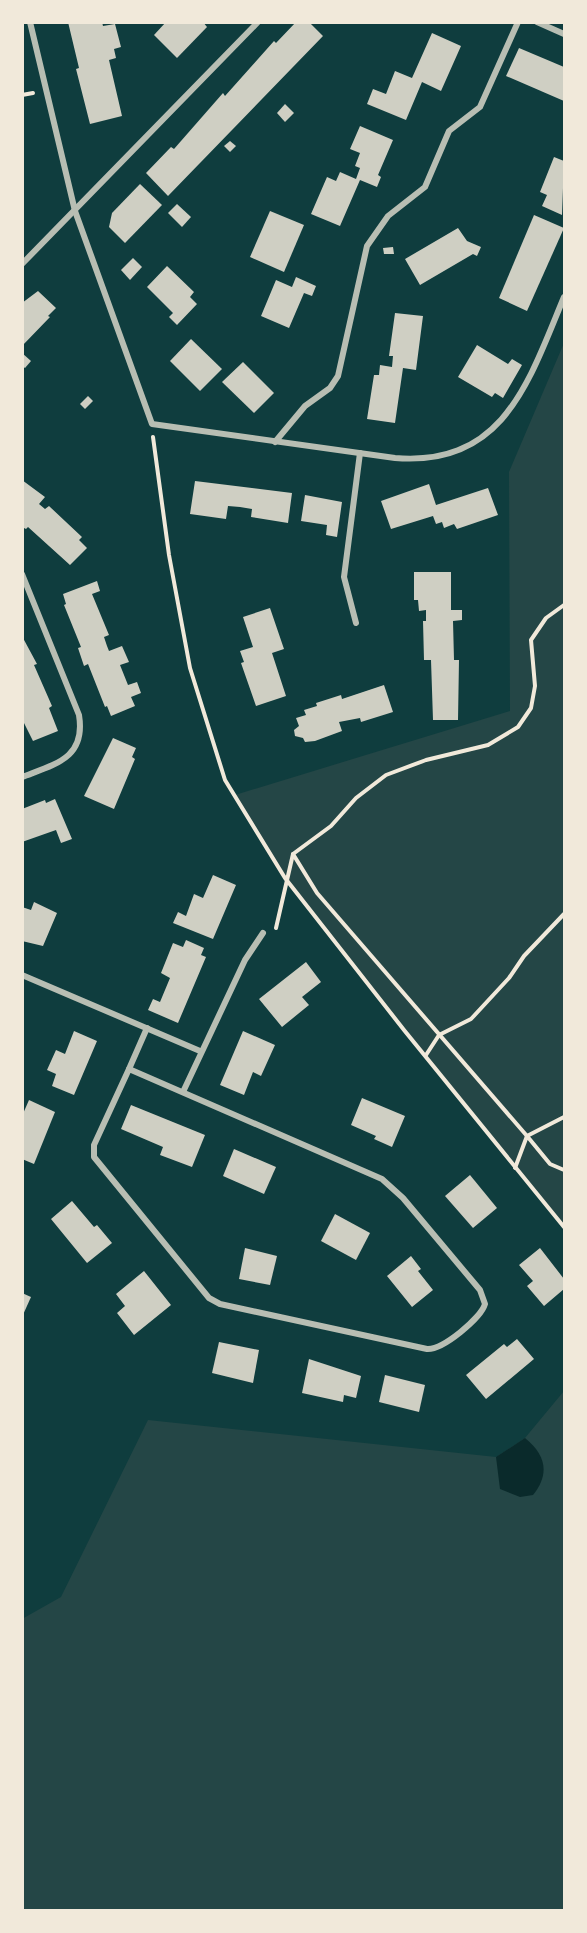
<svg xmlns="http://www.w3.org/2000/svg" width="587" height="1933" font-family="Jost,sans-serif">
<style>
.green{fill:#244646}
.water{fill:#0a2a2b}
.building{fill:#cfcfc3}
.lines{fill:none;stroke-linecap:round;stroke-linejoin:round}
.path{stroke:#f1e9da;stroke-width:4}
.minor{stroke:#b8beb3;stroke-width:6}
</style>
<rect width="100%" height="100%" fill="#0f3d3e"/>
<g class="green">
<path d="M564,343V1227L285,878L235,795L510,711L509,472Z"/>
<path d="M564,1391V1910H23L22,1619L61,1597L148,1420L496,1457L525,1438Z"/>
</g>
<path class="water" d="M525,1438C546,1455 550,1474 533,1495L520,1497L500,1489L496,1457Z"/>
<g class="building">
<path d="M68,22H102L103,26L115,24L121,47L114,49L116,58L109,60L122,116L90,124L76,69L79,68Z"/>
<path d="M166,22H203L207,27L177,58L154,35Z"/>
<path d="M296,22H309L323,36L168,196L146,173L171,147L174,149L223,93L225,96L274,41L276,43Z"/>
<path d="M432,33L461,46L441,91L422,82L406,120L367,104L373,89L386,94L395,71L412,78Z"/>
<path d="M519,48L564,67V101L506,76Z"/>
<path d="M285,104L294,113L285,122L277,113Z"/>
<path d="M360,126L393,140L378,175L381,177L377,187L360,180L340,226L311,214L327,177L336,181L340,172L356,179L360,168L355,166L360,153L350,149Z"/>
<path d="M230,141L236,146L230,152L224,146Z"/>
<path d="M554,157L564,161L562,215L542,206L547,195L540,192Z"/>
<path d="M140,184L162,205L125,243L109,227L112,213Z"/>
<path d="M177,204L191,217L182,227L168,213Z"/>
<path d="M270,211L304,225L284,272L250,257Z"/>
<path d="M534,215L564,228L527,311L499,298Z"/>
<path d="M458,228L467,241L481,247L477,256L473,254L420,285L405,259Z"/>
<path d="M393,247L394,254H384L383,248Z"/>
<path d="M133,258L142,267L130,280L121,270Z"/>
<path d="M167,266L194,292L190,297L197,304L177,325L169,317L173,313L147,287Z"/>
<path d="M296,277L316,286L312,296L304,293L289,328L261,316L276,280L292,287Z"/>
<path d="M38,291L56,308L48,316L50,317L22,346V303Z"/>
<path d="M395,313L423,316L416,370L403,368L395,423L367,419L374,375H379L380,365L392,367L393,356H389Z"/>
<path d="M191,339L222,369L200,391L170,361Z"/>
<path d="M477,345L508,364L512,359L522,365L503,398L495,393L492,397L458,377Z"/>
<path d="M22,353L31,361L25,368L22,366Z"/>
<path d="M243,362L274,393L254,413L222,382Z"/>
<path d="M88,396L93,401L85,409L80,404Z"/>
<path d="M22,480L45,497L39,504L45,509L49,506L82,537L79,540L87,548L70,565L28,527L26,529L22,527Z"/>
<path d="M195,481L292,493L288,523L251,517L252,509L240,507L228,506L226,519L190,514Z"/>
<path d="M429,484L436,505L488,488L498,515L457,529L454,524L444,528L442,522L436,524L433,516L391,529L381,501Z"/>
<path d="M305,495L342,502L337,537L326,535L327,525L301,521Z"/>
<path d="M414,572H451V610H462V620L453,621L454,660H459L458,720H433L431,660H424L423,621H426V610L419,611L418,600H414Z"/>
<path d="M97,581L100,591L92,594L109,635L104,637L107,646L109,651L122,646L129,662L120,665L128,685L137,682L141,693L131,697L135,706L111,716L107,706L105,707L88,664L84,666L78,648L81,647L64,605L66,604L63,594Z"/>
<path d="M270,608L284,649L272,653L286,696L256,706L241,663L244,662L240,651L253,647L243,617Z"/>
<path d="M23,638L37,664L34,665L52,706L49,708L58,731L33,741L22,719Z"/>
<path d="M384,685L393,712L361,722L360,718L339,722L342,731L315,741L305,742L303,738L295,736L294,730L299,726L296,718L306,715L304,710L317,706L316,703L341,695L342,699Z"/>
<path d="M113,738L136,748L132,757L135,759L114,809L84,796Z"/>
<path d="M55,799L72,839L61,843L56,830L22,842V809L45,800L46,803Z"/>
<path d="M213,875L236,885L213,939L173,923L178,912L186,916L194,894L203,898Z"/>
<path d="M34,902L57,913L43,946L22,941V907L31,910Z"/>
<path d="M186,940L204,948L201,955L206,957L178,1023L148,1010L153,999L160,1002L170,978L161,973L173,943L183,947Z"/>
<path d="M306,962L321,982L302,997L309,1005L282,1027L259,999Z"/>
<path d="M74,1031L97,1041L74,1095L52,1086L56,1074L47,1070L56,1050L65,1054Z"/>
<path d="M243,1031L275,1045L261,1076L253,1072L244,1095L220,1085Z"/>
<path d="M362,1098L405,1116L392,1147L374,1139L376,1136L351,1125Z"/>
<path d="M29,1100L55,1112L34,1164L22,1159V1116Z"/>
<path d="M131,1105L205,1135L192,1167L160,1155L163,1147L121,1129Z"/>
<path d="M234,1149L276,1167L264,1194L223,1176Z"/>
<path d="M470,1175L497,1208L473,1228L445,1196Z"/>
<path d="M72,1201L94,1227L97,1225L112,1243L87,1263L51,1219Z"/>
<path d="M335,1214L370,1233L356,1260L321,1241Z"/>
<path d="M245,1248L277,1256L270,1285L239,1279Z"/>
<path d="M540,1248L564,1279V1289L544,1306L527,1286L533,1281L519,1265Z"/>
<path d="M411,1256L421,1269L418,1271L433,1290L412,1307L387,1276Z"/>
<path d="M144,1271L171,1305L134,1335L117,1313L125,1306L116,1294Z"/>
<path d="M22,1293L31,1297L22,1317Z"/>
<path d="M517,1339L534,1359L486,1399L466,1375L504,1344L507,1347Z"/>
<path d="M219,1342L259,1350L253,1383L212,1373Z"/>
<path d="M309,1359L361,1376L356,1398L344,1395L343,1402L302,1393Z"/>
<path d="M385,1375L425,1385L419,1412L379,1402Z"/>
</g>
<g class="lines">
<g class="path">
<path d="M22,95L33,93"/>
<path d="M153,437L169,555L190,668L225,780L285,878L404,1030L564,1227"/>
<path d="M293,854L317,893L527,1136L564,1117"/>
<path d="M276,928L293,854L331,826L356,798L386,775L426,760L488,745L518,727L531,708L535,686L531,640L546,618L564,605"/>
<path d="M426,1055L439,1035L471,1019L509,978L524,956L564,914"/>
<path d="M515,1168L527,1136L550,1164L564,1170"/>
</g>
<g class="minor">
<path d="M30,22L75,211L152,424L395,458C504,467 529,381 564,297"/>
<path d="M537,22L564,34"/>
<path d="M22,264L258,22"/>
<path d="M275,442L305,406L330,388L338,376L367,246L388,216L425,187L449,131L480,107L518,22"/>
<path d="M22,574L79,715C86,758 56,764 22,777"/>
<path d="M356,623L344,577L360,453"/>
<path d="M22,975L200,1051"/>
<path d="M129,1069L382,1179L403,1198L480,1290L485,1304C481,1318 443,1350 427,1349L220,1304L209,1298L94,1157V1145Z"/>
<path d="M129,1069L147,1028"/>
<path d="M183,1092L245,960L263,933"/>
</g>
</g>
<rect width="587" height="1933" fill="none" stroke="#f1e9da" stroke-width="48"/>
</svg>
